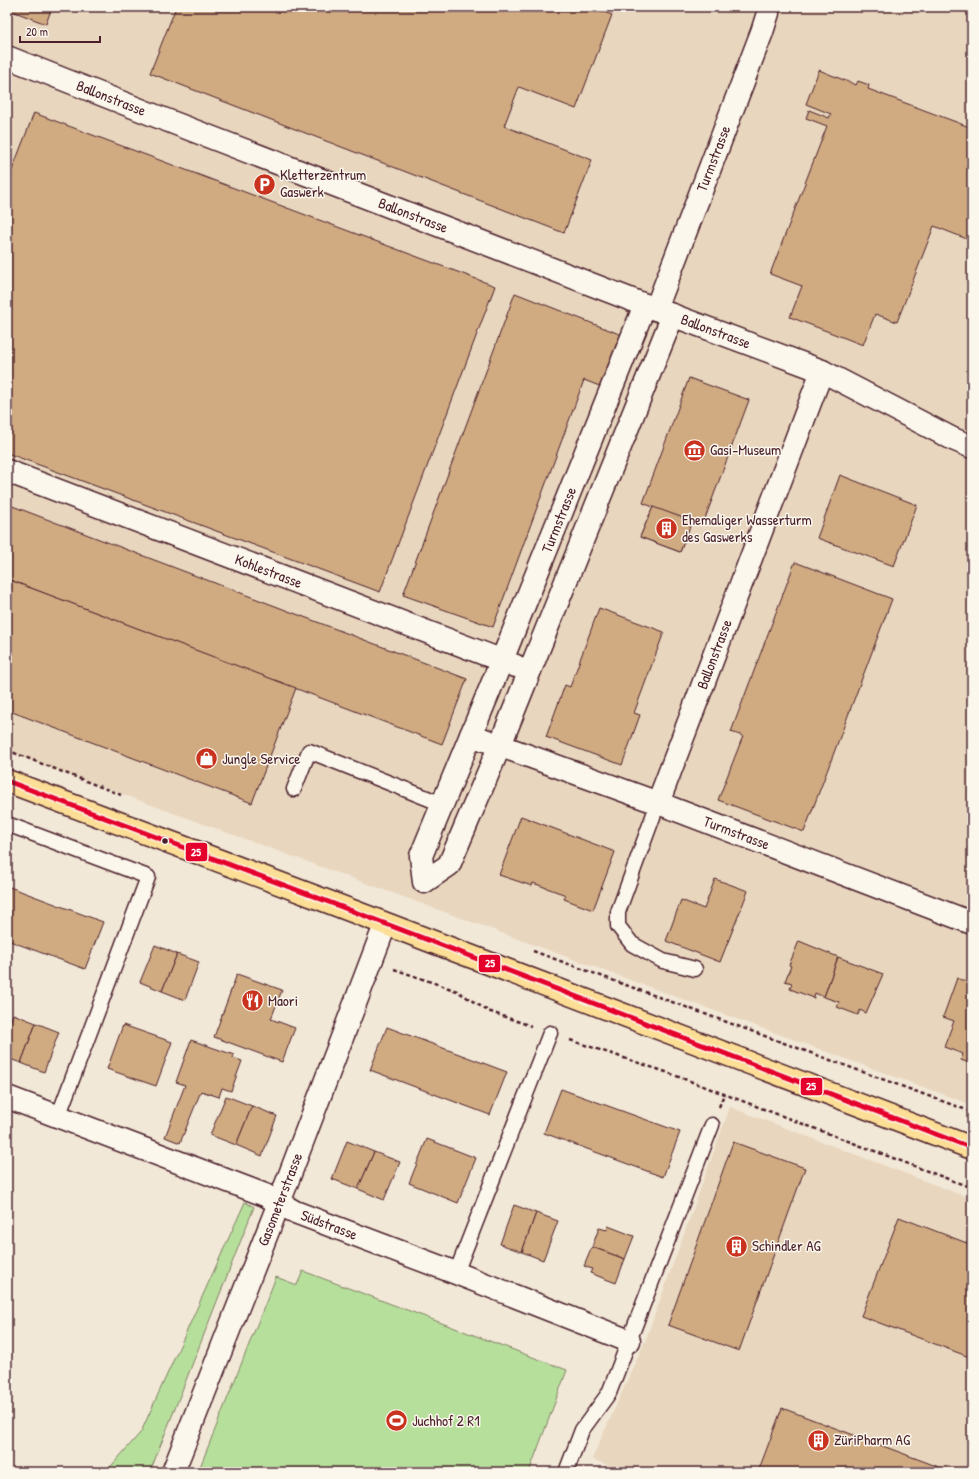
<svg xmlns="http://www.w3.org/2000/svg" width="979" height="1479" font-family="'Patrick Hand',sans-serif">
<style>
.built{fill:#e8d6be}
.green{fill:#b6df9c;stroke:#807f64}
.building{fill:#d0ab82;stroke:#4a1f2b}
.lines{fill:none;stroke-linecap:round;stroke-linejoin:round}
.service-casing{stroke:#4a1f2b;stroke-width:17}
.minor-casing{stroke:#4a1f2b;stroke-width:25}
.tertiary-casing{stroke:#4a1f2b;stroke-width:25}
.primary-casing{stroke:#4a1f2b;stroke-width:25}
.path{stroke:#4a1f2b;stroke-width:2.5;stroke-dasharray:4 3;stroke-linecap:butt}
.service{stroke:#fbf7ec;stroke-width:14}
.minor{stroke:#fbf7ec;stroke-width:22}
.tertiary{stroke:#fbf7ec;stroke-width:22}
.primary{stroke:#fcde96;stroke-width:22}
.bus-1-casing{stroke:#fbf7ec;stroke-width:8}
.bus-1{stroke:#e4002b;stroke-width:5}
.bus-dot{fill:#4a1f2b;stroke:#fbf7ec;stroke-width:1.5}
.labels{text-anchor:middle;stroke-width:3;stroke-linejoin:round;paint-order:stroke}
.street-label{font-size:15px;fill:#4a1f2b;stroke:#fbf7ec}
.poi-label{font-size:15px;fill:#4a1f2b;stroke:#fbf7ec;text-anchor:start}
.line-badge{stroke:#fbf7ec;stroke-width:1.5}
.badge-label{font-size:11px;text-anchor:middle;font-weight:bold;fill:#fff}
</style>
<rect width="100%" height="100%" fill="#f2e8d7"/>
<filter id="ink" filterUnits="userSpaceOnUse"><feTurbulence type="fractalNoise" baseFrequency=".025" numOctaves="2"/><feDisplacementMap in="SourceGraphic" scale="8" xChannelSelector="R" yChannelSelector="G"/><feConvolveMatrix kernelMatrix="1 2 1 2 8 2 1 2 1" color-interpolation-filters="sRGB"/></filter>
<g filter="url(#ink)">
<g class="built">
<path d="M7,7H972V1105L7,752Z"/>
<path d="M730,1107L972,1199V1472H625L592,1459L646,1339Z"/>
</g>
<g class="green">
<path d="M245,1202L254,1207L150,1472H106L141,1432Z"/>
<path d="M303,1271L567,1370L529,1472H198L276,1277L297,1285Z"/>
</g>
<g class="building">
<path d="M7,7H52L46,24L7,9Z"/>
<path d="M176,7H590L612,15L576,109L519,87L504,126L592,160L564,233L150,73Z"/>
<path d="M819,70L856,85L858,81L869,85L868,89L972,128V241L934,226L897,322L875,314L863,345L790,317L802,286L770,274L827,126L806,118L809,110L829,118L831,114L806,104Z"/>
<path d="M34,113L495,286L380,592L7,453V183Z"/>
<path d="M515,293L622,335L602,387L584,380L493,627L403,595Z"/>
<path d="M689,378L749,400L703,524L692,521L680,552L640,537L653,507L643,503Z"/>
<path d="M840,475L917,505L894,566L817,538Z"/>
<path d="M7,504L467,679L442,744L7,579Z"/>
<path d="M653,507L692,521L680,552L640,537Z"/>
<path d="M795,562L892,599L804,832L718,800L743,736L731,732Z"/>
<path d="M7,579L296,688L252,803L7,710Z"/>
<path d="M599,608L664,632L634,713L640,715L622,765L546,737L565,685L570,687Z"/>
<path d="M521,816L615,852L593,910L564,899L566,895L533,883L532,886L499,875Z"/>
<path d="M715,879L748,891L720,962L666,941L681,900L704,909Z"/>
<path d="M7,886L103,922L85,969L7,940Z"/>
<path d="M799,941L838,957L824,997L815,993L814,998L790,989L792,983L785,981L791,966L789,965Z"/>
<path d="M155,945L177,954L162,991L140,982Z"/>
<path d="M177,954L199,962L185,1000L162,991Z"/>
<path d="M838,957L883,974L866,1013L860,1010L858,1015L837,1007L839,1002L824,997Z"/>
<path d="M237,974L282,990L271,1019L295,1028L282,1062L214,1037Z"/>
<path d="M957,978L972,984V1064L961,1060L963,1054L944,1047L954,1021L943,1017Z"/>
<path d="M13,1014L36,1023L21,1063L7,1058V1030Z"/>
<path d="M36,1023L59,1032L44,1072L21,1063Z"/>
<path d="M123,1025L172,1042L156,1086L107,1069Z"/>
<path d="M387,1027L507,1072L490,1115L370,1070Z"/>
<path d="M191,1040L234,1055L233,1058L242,1061L231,1091L222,1088L219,1097L201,1091L180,1143L165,1137L185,1085L176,1082Z"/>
<path d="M561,1089L680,1132L663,1177L544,1133Z"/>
<path d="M226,1096L252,1106L236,1145L210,1135Z"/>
<path d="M252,1106L277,1116L262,1156L236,1145Z"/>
<path d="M427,1139L476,1158L458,1203L409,1183Z"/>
<path d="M347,1141L374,1152L358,1189L332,1179Z"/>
<path d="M733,1142L805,1168L739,1351L668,1325Z"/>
<path d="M374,1152L400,1162L384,1200L358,1189Z"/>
<path d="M514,1205L536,1213L522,1252L500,1244Z"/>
<path d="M536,1213L558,1221L543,1260L522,1252Z"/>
<path d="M899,1217L972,1245V1358L861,1316Z"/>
<path d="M608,1226L634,1236L625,1259L592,1247L599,1228L607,1230Z"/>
<path d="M592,1247L625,1259L616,1283L590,1273L592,1269L584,1266Z"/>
<path d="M782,1408L952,1472H758Z"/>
</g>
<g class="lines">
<defs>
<g id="service">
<path d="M294,789L309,751L442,804"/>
<path d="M658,803L618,912V926L632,944L663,961L695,969"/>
<path d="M7,824L148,877L58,1117"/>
<path d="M456,1273L550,1033"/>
<path d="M566,1472L582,1430L609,1393L712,1125"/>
</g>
<g id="minor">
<path id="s1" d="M7,57L161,118L645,305L822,371L953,439L972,447"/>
<path d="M645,305L502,660L421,856L424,882L449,865L500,745L673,315"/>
<path id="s2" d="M656,309L762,32L768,13V7"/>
<path id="s3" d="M7,471L516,666"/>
<path id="s4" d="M471,735L658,803L972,923"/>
<path id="s5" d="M658,803L822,371"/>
<path id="s6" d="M7,1097L265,1195L295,1212L456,1273L629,1341"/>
</g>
<g id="tertiary">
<path id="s7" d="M173,1472L279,1203L385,925"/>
</g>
<path id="primary" d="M7,781L313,896L972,1148"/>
</defs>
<use href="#service" class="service-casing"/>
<use href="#minor" class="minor-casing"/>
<use href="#tertiary" class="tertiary-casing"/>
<use href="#primary" class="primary-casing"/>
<g class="path">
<path d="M7,750L121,795"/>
<path d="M533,951L972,1112"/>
<path d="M394,969L457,991L488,1011L531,1026"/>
<path d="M570,1040L666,1072L972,1188"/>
<path d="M719,1107L724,1094"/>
</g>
<use href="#service" class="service"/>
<use href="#minor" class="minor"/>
<use href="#tertiary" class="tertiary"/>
<use href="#primary" class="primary"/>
<defs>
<path id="bus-1" d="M7,781L313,896L972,1148"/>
</defs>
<use href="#bus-1" class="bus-1-casing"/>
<use href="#bus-1" class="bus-1"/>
</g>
</g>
<defs>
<symbol id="parking-disc" viewBox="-11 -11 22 22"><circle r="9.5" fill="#c8321e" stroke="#fbf7ec"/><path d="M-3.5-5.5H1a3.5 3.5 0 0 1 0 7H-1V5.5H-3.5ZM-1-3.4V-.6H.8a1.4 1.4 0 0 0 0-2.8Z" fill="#fff"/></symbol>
<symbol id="museum-disc" viewBox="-11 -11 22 22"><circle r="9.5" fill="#c8321e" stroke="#fbf7ec"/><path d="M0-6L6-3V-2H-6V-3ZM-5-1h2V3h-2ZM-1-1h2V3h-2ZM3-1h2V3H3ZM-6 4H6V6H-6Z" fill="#fff"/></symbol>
<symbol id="building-disc" viewBox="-11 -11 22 22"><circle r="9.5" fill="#c8321e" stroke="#fbf7ec"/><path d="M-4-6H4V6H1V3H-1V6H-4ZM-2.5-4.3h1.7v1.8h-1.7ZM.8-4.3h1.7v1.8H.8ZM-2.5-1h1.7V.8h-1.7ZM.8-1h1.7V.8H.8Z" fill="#fff"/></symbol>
<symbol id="shop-disc" viewBox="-11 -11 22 22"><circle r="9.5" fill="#c8321e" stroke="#fbf7ec"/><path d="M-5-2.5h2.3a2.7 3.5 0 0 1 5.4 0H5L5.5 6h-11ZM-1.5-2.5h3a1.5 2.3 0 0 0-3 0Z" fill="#fff"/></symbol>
<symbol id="restaurant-disc" viewBox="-11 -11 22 22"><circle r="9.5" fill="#c8321e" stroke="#fbf7ec"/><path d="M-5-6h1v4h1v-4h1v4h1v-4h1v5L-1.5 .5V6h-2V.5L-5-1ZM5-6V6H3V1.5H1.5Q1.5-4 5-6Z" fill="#fff"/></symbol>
<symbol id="stadium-disc" viewBox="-11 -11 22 22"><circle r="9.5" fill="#c8321e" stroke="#fbf7ec"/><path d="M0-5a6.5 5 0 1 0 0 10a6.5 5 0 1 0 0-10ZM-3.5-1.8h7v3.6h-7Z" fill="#fff"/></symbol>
</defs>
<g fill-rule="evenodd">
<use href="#parking-disc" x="252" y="172" width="25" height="25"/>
<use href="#museum-disc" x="682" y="438" width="25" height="25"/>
<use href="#building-disc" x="654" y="516" width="25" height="25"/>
<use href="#shop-disc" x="194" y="746" width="25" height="25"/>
<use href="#restaurant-disc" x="240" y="988" width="25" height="25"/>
<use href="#building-disc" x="724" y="1234" width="25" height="25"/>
<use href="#stadium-disc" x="384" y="1408" width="25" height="25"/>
<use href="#building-disc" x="806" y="1428" width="25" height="25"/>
</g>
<circle class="bus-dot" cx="165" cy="841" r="3.5"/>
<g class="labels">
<g class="street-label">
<text dy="5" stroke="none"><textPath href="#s1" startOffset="112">Ballonstrasse</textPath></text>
<text dy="5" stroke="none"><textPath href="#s2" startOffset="161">Turmstrasse</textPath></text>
<text dy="5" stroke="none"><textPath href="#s1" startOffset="436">Ballonstrasse</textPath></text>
<text dy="5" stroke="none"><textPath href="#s1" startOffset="760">Ballonstrasse</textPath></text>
<text transform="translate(559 520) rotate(-68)" y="5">Turmstrasse</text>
<text dy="5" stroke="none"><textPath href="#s3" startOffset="280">Kohlestrasse</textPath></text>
<text dy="5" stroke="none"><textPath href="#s5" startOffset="159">Ballonstrasse</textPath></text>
<text dy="5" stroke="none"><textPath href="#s4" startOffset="283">Turmstrasse</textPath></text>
<text dy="5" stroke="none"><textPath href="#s7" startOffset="293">Gasometerstrasse</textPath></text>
<text dy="5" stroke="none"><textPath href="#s6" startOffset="347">Südstrasse</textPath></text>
</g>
<g class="poi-label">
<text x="280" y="180">Kletterzentrum<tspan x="280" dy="17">Gaswerk</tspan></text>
<text x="710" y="455">Gasi-Museum</text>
<text x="682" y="525">Ehemaliger Wasserturm<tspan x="682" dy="17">des Gaswerks</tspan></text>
<text x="222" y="764">Jungle Service</text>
<text x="268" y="1006">Maori</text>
<text x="752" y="1251">Schindler AG</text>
<text x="412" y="1426">Juchhof 2 R1</text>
<text x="834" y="1445">ZüriPharm AG</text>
</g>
</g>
<g class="line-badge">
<rect x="185" y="842" width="23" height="20" rx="4" fill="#e4002b"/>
<rect x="478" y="954" width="23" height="19" rx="4" fill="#e4002b"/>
<rect x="800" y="1077" width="23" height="19" rx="4" fill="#e4002b"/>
</g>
<g class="badge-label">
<text x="196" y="856">25</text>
<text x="490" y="967">25</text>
<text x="811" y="1090">25</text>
</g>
<rect width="979" height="1479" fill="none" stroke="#fbf7ec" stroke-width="24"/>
<rect x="12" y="12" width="955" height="1455" fill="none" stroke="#4a1f2b" stroke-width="1.5" filter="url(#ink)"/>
<path d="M20 36v6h80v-6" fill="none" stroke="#4a1f2b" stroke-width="2"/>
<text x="26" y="36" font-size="12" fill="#4a1f2b" stroke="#fbf7ec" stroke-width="3" paint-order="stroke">20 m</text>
</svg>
